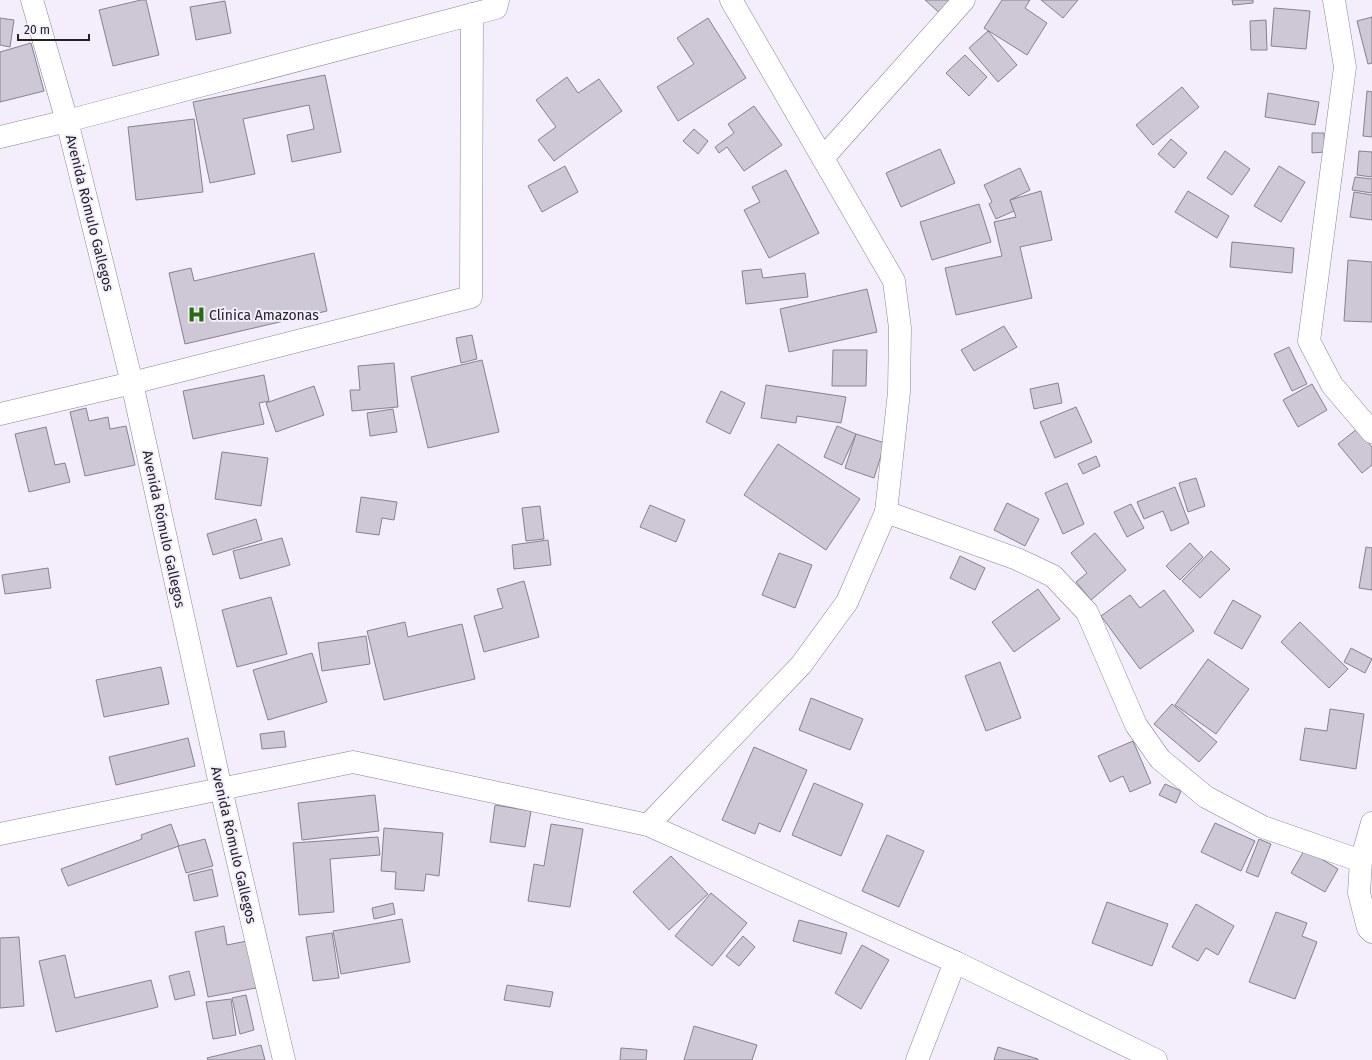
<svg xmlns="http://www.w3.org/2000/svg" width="1372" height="1060" font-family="'Fira Sans',sans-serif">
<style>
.building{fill:#cdc7d6;stroke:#87828f}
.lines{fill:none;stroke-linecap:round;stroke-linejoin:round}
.minor-casing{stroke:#8a8593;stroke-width:23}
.minor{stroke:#fff;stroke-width:22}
.labels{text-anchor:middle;stroke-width:4;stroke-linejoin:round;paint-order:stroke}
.street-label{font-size:14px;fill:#232126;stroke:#f3edfc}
.poi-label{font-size:14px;fill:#232126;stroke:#f3edfc;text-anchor:start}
</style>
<rect width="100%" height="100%" fill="#f3edfc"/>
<g class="building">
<path d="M141,0H146L159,55L113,66L99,10Z"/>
<path d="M925,0H957L943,16Z"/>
<path d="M1002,0H1030L1025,8L1047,23L1027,55L984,28Z"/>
<path d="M1041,0H1078L1063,18Z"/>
<path d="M1232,0H1253V3L1233,5Z"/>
<path d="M225,1L231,33L196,40L190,7Z"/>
<path d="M1274,8L1310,11L1306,49L1271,46Z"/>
<path d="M1372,17V63L1368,64L1357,21Z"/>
<path d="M0,18L14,20L10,47L0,45Z"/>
<path d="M708,18L746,78L678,121L657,87L694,64L677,38Z"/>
<path d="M1266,20L1267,50H1251L1250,21Z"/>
<path d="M988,31L1017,65L998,82L969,48Z"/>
<path d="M31,43L44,91L0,102V52Z"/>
<path d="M965,55L987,77L969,96L946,73Z"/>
<path d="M325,75L341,152L292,162L287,135L314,129L309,105L243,119L255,174L210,183L193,102Z"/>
<path d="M567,77L578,93L599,79L622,111L554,161L538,140L556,127L536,100Z"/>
<path d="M1182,87L1199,107L1153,145L1136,125Z"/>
<path d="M1367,91L1372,92V137L1363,136Z"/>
<path d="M1268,93L1319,102L1315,125L1265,117Z"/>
<path d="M754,106L782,145L744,171L727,147L719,153L715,147L734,133L728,124Z"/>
<path d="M194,119L203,192L136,200L128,127Z"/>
<path d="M694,129L708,141L698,154L683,141Z"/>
<path d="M1312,133H1324L1325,152L1312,153Z"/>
<path d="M1171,139L1187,153L1174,168L1158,154Z"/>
<path d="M940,149L955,183L901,207L886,173Z"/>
<path d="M1225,151L1250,169L1232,195L1207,178Z"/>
<path d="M1359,151L1372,152V177L1357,175Z"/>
<path d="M565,166L578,192L542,212L528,186Z"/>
<path d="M1279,166L1305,182L1281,222L1254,206Z"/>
<path d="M1020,168L1030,190L1010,200L1014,211L996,219L989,204L992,202L984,185Z"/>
<path d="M786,170L819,233L769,258L744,210L760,202L752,187Z"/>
<path d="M1355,177L1372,179V193L1352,190Z"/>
<path d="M1041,191L1052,240L1020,247L1032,298L956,315L945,268L1002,256L994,222L1016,217L1010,200Z"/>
<path d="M1188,191L1229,216L1217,238L1175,212Z"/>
<path d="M1354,192L1372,195V220L1350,217Z"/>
<path d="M979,204L991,242L932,260L920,222Z"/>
<path d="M1232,242L1294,248L1292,273L1230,267Z"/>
<path d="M314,253L327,311L185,344L169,273L191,268L194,281Z"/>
<path d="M1348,260L1372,262V322L1344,321Z"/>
<path d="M761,269L763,278L805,273L808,297L746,304L742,271Z"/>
<path d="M867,289L877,332L789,352L780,309Z"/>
<path d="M1004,326L1017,347L974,371L961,350Z"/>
<path d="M472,335L477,359L461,363L456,338Z"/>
<path d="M1289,347L1307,384L1292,391L1274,354Z"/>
<path d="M833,350H867L866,386H832Z"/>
<path d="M482,360L499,432L428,448L411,377Z"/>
<path d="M394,363L398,407L352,411L350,390H360L358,366Z"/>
<path d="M264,375L269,401L259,403L264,424L193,439L183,391Z"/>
<path d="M1058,383L1062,403L1034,409L1030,389Z"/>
<path d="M1312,384L1327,410L1298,427L1283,400Z"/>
<path d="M766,385L846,397L841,423L797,416L796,423L761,418Z"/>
<path d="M314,386L324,415L276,432L266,403Z"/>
<path d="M721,391L745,403L730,434L706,422Z"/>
<path d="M1076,407L1092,442L1055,458L1040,422Z"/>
<path d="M86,408L89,421L108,417L110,429L126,426L135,465L85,476L70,412Z"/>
<path d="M393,409L397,432L370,436L367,413Z"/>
<path d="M837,426L856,434L842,465L824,457Z"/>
<path d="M46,427L55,465L65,463L70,482L29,492L15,434Z"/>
<path d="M1357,429L1372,447V465L1362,473L1338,444Z"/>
<path d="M856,434L885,443L874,478L845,468Z"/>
<path d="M778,444L860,499L826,550L744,495Z"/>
<path d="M222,452L268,458L261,506L215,499Z"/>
<path d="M1096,456L1100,466L1083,474L1078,464Z"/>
<path d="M1196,478L1205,506L1188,512L1179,483Z"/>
<path d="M1067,483L1084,524L1063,534L1045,493Z"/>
<path d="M1175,487L1189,523L1171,531L1163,511L1144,519L1137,502Z"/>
<path d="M361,497L397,502L394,520L382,518L379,535L356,532Z"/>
<path d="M1007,503L1039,519L1025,546L994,530Z"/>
<path d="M1131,504L1144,528L1127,537L1114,512Z"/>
<path d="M650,505L685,520L676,542L640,527Z"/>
<path d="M540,506L544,539L526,541L522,508Z"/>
<path d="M256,519L262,540L213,555L207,534Z"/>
<path d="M1095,533L1126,570L1091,600L1076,582L1087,573L1071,553Z"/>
<path d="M282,538L290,565L240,579L233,551Z"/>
<path d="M548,540L551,565L514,569L512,545Z"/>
<path d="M1190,543L1203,557L1180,580L1166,566Z"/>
<path d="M1366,547L1372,548V590L1359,588Z"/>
<path d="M1211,551L1230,569L1200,598L1182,581Z"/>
<path d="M779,553L812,565L795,608L762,595Z"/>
<path d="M960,556L985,568L975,590L950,578Z"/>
<path d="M48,568L51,588L5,594L2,575Z"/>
<path d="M524,581L539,637L484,652L474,616L503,608L497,589Z"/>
<path d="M1038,589L1060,619L1014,652L992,622Z"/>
<path d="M1164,590L1194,631L1140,669L1101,616L1130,595L1140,608Z"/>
<path d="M271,597L287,654L237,667L222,610Z"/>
<path d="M1233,600L1261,616L1242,649L1214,633Z"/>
<path d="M405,622L408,637L462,624L475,679L384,700L367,631Z"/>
<path d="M1300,622L1348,669L1329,688L1281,642Z"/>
<path d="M366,636L370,664L322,671L318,643Z"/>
<path d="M1351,648L1372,659L1365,673L1344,662Z"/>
<path d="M312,653L327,702L268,720L253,670Z"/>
<path d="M1208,659L1249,689L1216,734L1175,705Z"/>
<path d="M1000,662L1021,718L986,731L965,676Z"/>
<path d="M161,667L169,704L104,717L96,680Z"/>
<path d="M811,698L863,719L850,750L799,730Z"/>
<path d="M1172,704L1217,742L1199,762L1154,724Z"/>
<path d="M1330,709L1364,714L1356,769L1300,760L1305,728L1327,731Z"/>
<path d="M284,731L286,747L262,749L260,734Z"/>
<path d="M188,738L195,766L116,785L109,757Z"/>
<path d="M1133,741L1151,783L1130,792L1123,776L1110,782L1098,756Z"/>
<path d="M754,747L807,770L780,832L759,823L755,834L722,820Z"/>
<path d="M814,783L863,804L841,856L792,835Z"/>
<path d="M1165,784L1181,791L1176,803L1159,795Z"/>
<path d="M375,795L379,831L302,840L298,803Z"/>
<path d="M495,805L531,811L525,847L490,842Z"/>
<path d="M1215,823L1255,841L1241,871L1201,852Z"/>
<path d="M171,824L179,846L68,886L61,869L142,839L141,835Z"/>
<path d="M551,824L583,829L570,907L528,901L534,864L544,866Z"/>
<path d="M384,828L443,833L439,876L426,874L424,891L395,889L396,872L381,871Z"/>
<path d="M887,835L924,851L899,907L862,891Z"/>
<path d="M378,837L380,855L330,859L334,912L299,915L293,843Z"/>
<path d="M205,839L213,866L186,873L178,846Z"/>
<path d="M1259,839L1271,844L1258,877L1246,872Z"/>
<path d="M1305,849L1338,869L1325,892L1291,873Z"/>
<path d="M671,856L708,894L669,930L633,892Z"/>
<path d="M212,869L218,896L194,901L188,875Z"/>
<path d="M711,893L747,923L712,966L675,936Z"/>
<path d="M1107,902L1168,924L1152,966L1092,943Z"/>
<path d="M393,903L395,914L374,919L372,908Z"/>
<path d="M1196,904L1234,926L1218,955L1206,948L1198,961L1172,947Z"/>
<path d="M1276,912L1307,923L1302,936L1317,942L1295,999L1249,982Z"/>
<path d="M402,919L410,962L341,974L333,931Z"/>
<path d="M799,920L847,933L841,954L793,941Z"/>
<path d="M224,926L227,945L247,941L256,988L208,997L195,932Z"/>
<path d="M332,933L339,978L313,981L306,937Z"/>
<path d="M743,936L755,947L739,966L726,956Z"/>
<path d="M19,937L24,1006L0,1008V938Z"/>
<path d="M862,945L889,960L861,1009L835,993Z"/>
<path d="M65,955L75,998L151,980L158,1007L56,1032L39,961Z"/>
<path d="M189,971L195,995L175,1000L169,976Z"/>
<path d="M507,985L553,992L550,1007L504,1000Z"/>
<path d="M246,995L254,1030L240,1034L232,998Z"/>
<path d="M231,999L236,1035L213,1039L206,1002Z"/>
<path d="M694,1026L757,1045L752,1060H684Z"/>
<path d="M261,1045L265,1060H208L207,1058Z"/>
<path d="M998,1047L1038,1059V1060H994Z"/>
<path d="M621,1048L647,1050L646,1060H620Z"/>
</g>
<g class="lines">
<defs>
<g id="minor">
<path d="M32,0L67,121L132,383L221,789L284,1060"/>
<path d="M1334,0L1345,67L1309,341L1332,385L1372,432"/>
<path d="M0,137L67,121L496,8L498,0"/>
<path d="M823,158L964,0"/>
<path d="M0,414L132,383L471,297L472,14"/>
<path d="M886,512L1017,559L1053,576L1087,612L1136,725L1160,759L1206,797L1263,827L1361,861"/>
<path d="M1372,823L1361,861L1359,893L1368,928L1372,932"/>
<path d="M648,825L801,665L847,602L886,512L899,392L900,328L894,281L731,0"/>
<path d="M0,834L353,762L648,825L955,962L1156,1060"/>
<path d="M917,1060L955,962"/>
</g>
</defs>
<use href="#minor" class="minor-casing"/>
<use href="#minor" class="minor"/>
</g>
<defs>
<symbol id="hospital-bare" viewBox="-9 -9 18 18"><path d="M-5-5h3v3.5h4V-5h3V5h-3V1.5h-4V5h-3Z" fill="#276e0d" stroke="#f3edfc" stroke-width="2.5" paint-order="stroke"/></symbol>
</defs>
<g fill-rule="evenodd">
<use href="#hospital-bare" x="184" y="302" width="25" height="25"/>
</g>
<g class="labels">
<g class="street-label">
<text transform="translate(90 213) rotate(76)" y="5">Avenida Rómulo Gallegos</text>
<text transform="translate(164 529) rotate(78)" y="5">Avenida Rómulo Gallegos</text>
<text transform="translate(234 845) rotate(77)" y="5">Avenida Rómulo Gallegos</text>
</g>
<g class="poi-label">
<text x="209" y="320">Clínica Amazonas</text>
</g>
</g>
<path d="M18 34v6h71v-6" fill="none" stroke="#232126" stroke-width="2"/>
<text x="24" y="34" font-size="12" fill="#232126" stroke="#f3edfc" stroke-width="3" paint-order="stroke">20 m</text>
</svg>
